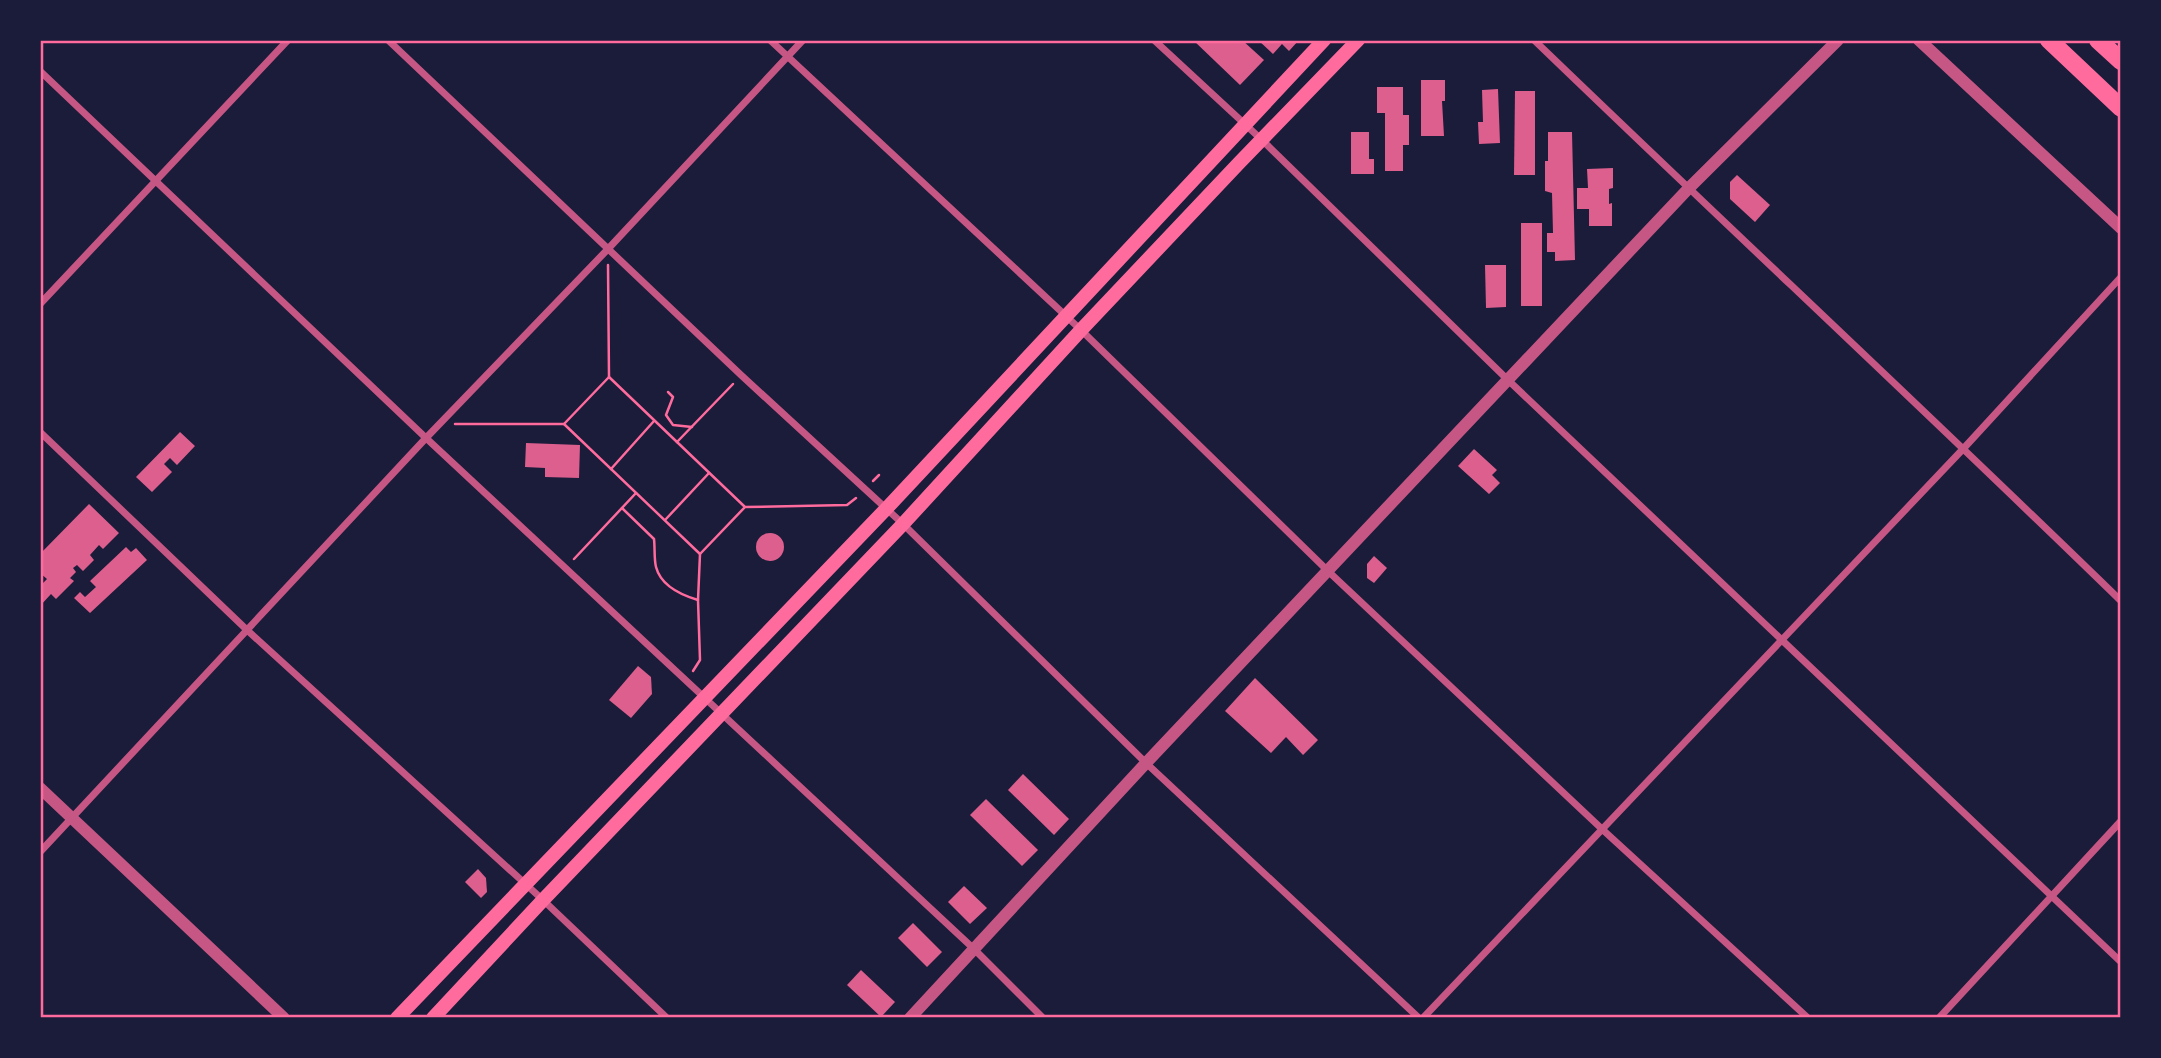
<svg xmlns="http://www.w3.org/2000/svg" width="2161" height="1058" font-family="'Sofia Sans Condensed',sans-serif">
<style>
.building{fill:#dd5f8e}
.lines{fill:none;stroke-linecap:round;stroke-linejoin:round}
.path{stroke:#ff6b9d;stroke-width:2.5}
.minor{stroke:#c65784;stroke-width:7}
.tertiary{stroke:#c65784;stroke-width:12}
.secondary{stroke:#ff6b9d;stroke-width:14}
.motorway{stroke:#ff6b9d;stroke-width:18}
.neatline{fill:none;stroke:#ff6b9d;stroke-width:2.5}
</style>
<rect width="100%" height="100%" fill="#1b1b3a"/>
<g class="building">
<path d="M1193,40H1242L1264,60L1240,85Z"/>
<path d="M1258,40H1299L1289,51L1282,44L1273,54Z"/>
<path d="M1421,80H1445V101H1442L1444,136H1421Z"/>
<path d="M1377,87H1403V115H1409V145H1403V171H1385V113H1377Z"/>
<path d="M1498,89L1500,143L1479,144L1478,122H1483L1482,90Z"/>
<path d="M1515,91H1535V175H1514Z"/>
<path d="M1351,132H1369V159H1374V174H1351Z"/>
<path d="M1548,132H1572L1575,260L1555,261V252H1547V233H1553L1552,193L1545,191V161H1548Z"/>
<path d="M1613,168V188L1609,189V204L1612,203V226H1589V209H1577V188H1588L1587,169Z"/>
<path d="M1737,175L1770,205L1755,222L1730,199V182Z"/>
<rect x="1521" y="223" width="21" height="83"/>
<path d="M1485,265H1506V307L1486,308Z"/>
<path d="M180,432L195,446L177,465L170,458L164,464L172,472L152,492L136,477Z"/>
<path d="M526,443L580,445L579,478L545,477V468L525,467Z"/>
<path d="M1474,449L1497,470L1492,475L1500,483L1489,494L1458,466Z"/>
<path d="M89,504L119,533L103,549L99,545L90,555L94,560L83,571L77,565L73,568L76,572L70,578L74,581L56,599L51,594L40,606V586L47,579L40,573V554Z"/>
<circle cx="770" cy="547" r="14"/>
<path d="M126,547L131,552L136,548L147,560L90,613L74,598L80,592L85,597L96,587L90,581Z"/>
<path d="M1374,556L1387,568L1374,583L1367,578V564Z"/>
<path d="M638,666L651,677L652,694L631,718L609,700Z"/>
<path d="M1255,678L1318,740L1303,755L1286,737L1271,753L1225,711Z"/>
<path d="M1023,774L1069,819L1054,835L1008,790Z"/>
<path d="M986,799L1038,850L1022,866L970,815Z"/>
<path d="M478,869L486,878L487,892L481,898L465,882Z"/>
<path d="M964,886L987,908L970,924L948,902Z"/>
<path d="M913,923L942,952L927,967L898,938Z"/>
<path d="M861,970L895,1002L881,1017L847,985Z"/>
</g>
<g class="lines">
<g class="path">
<path d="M608,265L609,377"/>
<path d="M668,392L673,397L666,415L673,425L692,427"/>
<path d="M455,424H564"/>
<path d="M677,442L733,384"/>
<path d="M611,469L654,421"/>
<path d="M873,481L879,475"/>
<path d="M745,507L700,554L564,424L609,377L745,507L847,505L856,498"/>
<path d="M622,508L654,539C655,548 654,559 656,567C661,586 681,595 698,600"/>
<path d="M666,519L709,473"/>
<path d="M574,559L636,493"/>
<path d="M693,671L700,660L698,600L700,554"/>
</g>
<g class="minor">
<path d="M388,40L741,375L903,524L1146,763L1419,1018"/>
<path d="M770,40L1081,330L1329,572L1603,830L1808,1018"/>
<path d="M1154,40L1262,140L1509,381L2121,962"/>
<path d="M1534,40C1729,228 1927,412 2121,601"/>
<path d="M40,71L426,438L974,949L1043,1018"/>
<path d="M40,304L288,40"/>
<path d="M40,432L247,630L543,900L667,1018"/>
<path d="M40,852L426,438L608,249L803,40"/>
<path d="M1423,1018L1964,448L2121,277"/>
<path d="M1939,1018L2121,821"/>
</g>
<g class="tertiary">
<path d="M1919,40L2121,228"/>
<path d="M40,788L284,1018"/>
<path d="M910,1018L1146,763L1688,189L1838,40"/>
</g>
<g class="secondary">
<path d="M397,1018L886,509L1324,40"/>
<path d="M433,1018L543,900L903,524L1081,330L1239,163L1358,40"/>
</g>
<g class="motorway">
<path d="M2049,40L2121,108"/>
<path d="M2098,40L2121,61"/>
</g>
</g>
<rect width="2161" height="1058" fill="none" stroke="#1b1b3a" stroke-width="84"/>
<rect x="42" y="42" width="2077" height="974" class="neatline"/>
</svg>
